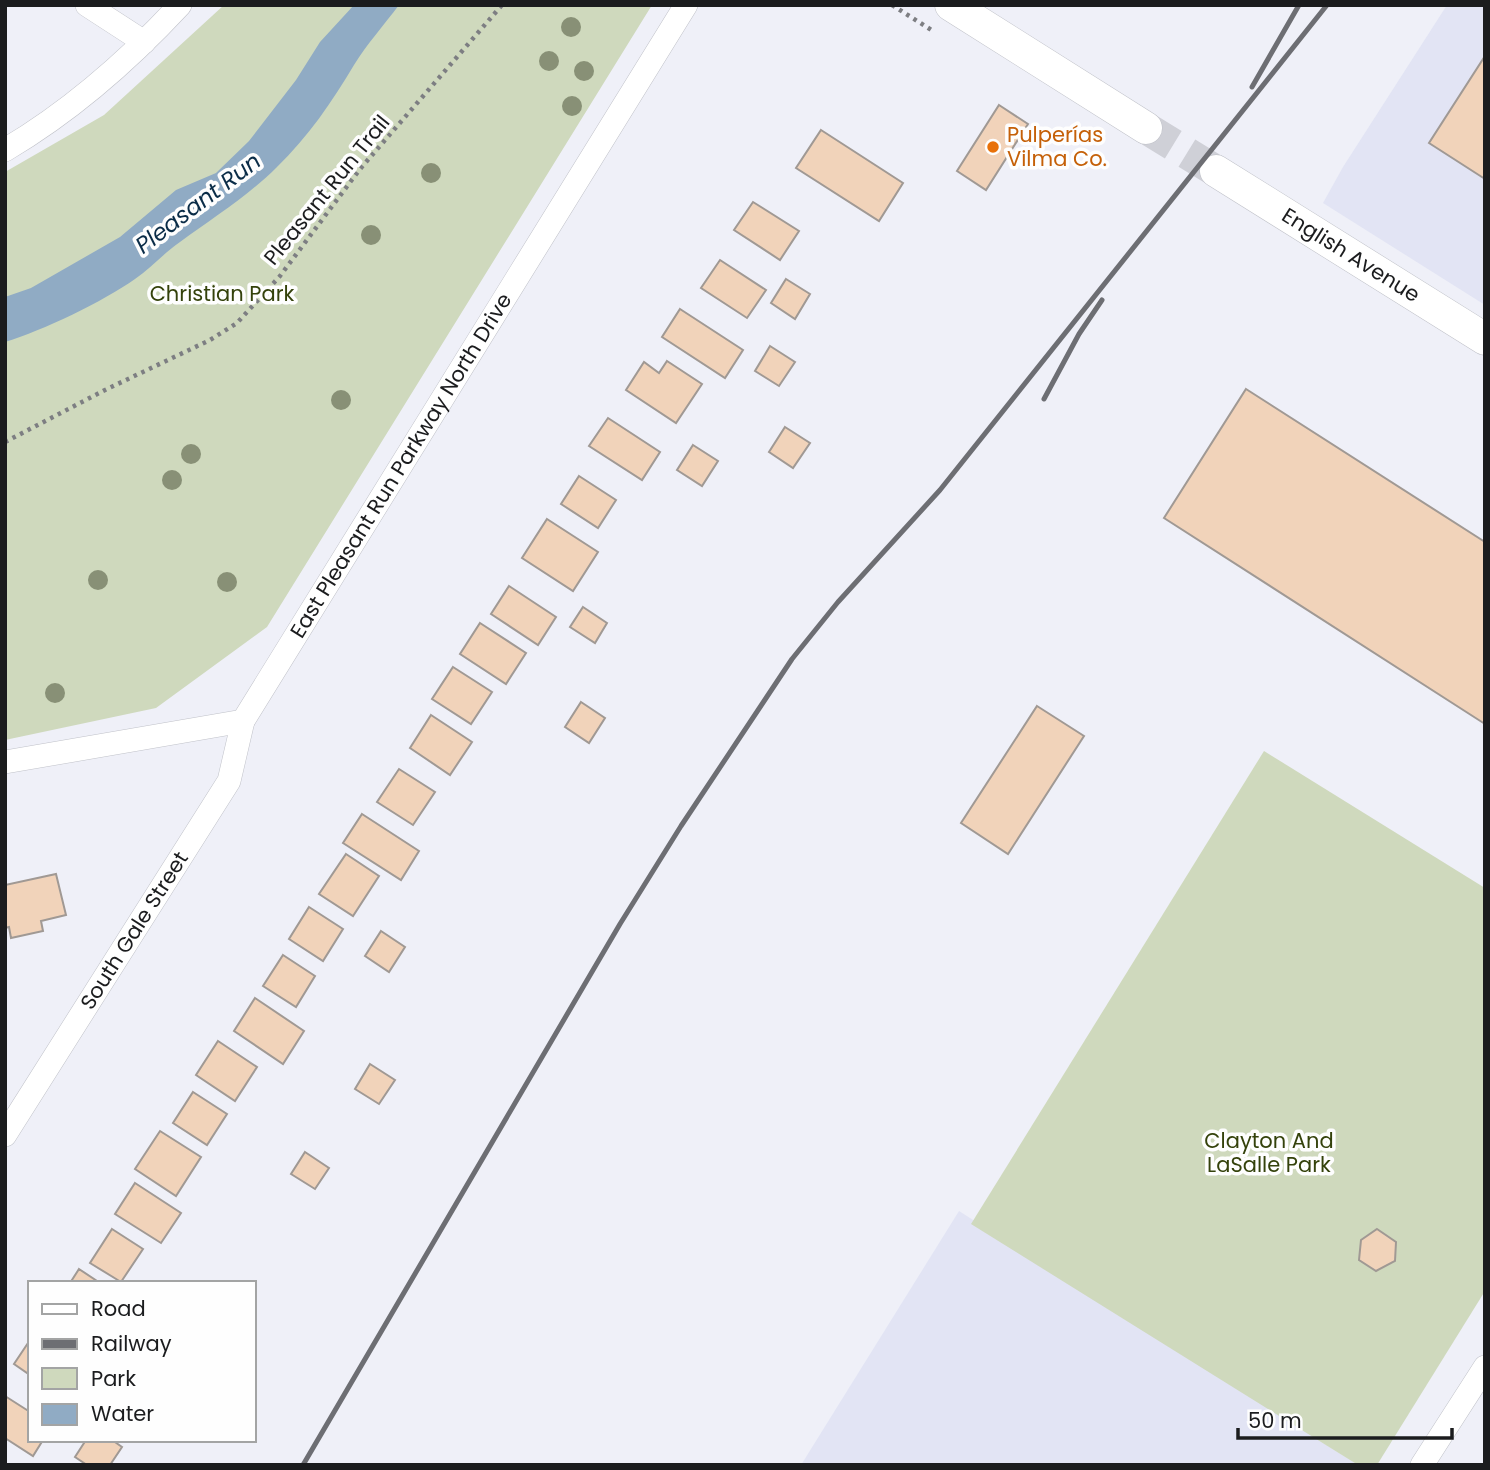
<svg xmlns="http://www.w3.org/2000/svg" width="1490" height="1470" font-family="Poppins,sans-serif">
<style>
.built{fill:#e2e4f4}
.green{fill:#cfd9bd}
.water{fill:#90abc4}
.building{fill:#f1d3ba;stroke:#a09994;stroke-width:2}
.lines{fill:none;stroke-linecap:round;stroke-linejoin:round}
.secondary-tunnel{stroke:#cfd0d7;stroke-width:32;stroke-dasharray:32 16;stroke-linecap:butt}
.street-casing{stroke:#c0c2c9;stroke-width:24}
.secondary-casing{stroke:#c0c2c9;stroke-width:33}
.path{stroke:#7d7e82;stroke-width:4.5;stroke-dasharray:3.5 5;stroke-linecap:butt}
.street{stroke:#fff;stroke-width:23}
.secondary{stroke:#fff;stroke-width:32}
.rail{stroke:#6d6e73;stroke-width:5}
.tree{fill:#889076}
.food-dot{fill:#e8710a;stroke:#fefefe;stroke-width:2.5}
.labels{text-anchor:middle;stroke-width:7;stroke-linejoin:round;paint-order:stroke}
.food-label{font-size:21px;fill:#c56008;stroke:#fefefe;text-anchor:start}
.street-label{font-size:21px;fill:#1b1c1e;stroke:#fefefe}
.park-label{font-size:21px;fill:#34420b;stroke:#fefefe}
.water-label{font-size:23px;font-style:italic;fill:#0a2c47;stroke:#fefefe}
</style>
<rect width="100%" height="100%" fill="#eff0f8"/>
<g class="built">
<path d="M1447,5H1485V305L1323,203L1343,167Z"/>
<path d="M959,1211L1358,1465H801Z"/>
</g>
<g class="green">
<path d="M224,5H652L267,627L156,708L5,740V172L104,115Z"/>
<path d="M1264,751L1485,888V1291L1377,1465H1358L971,1224Z"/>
</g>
<path class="water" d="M354,5H399C384,25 367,44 354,65C332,102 308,137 277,167C248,196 213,218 180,242C164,253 151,268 135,279C104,301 42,331 5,342V297L31,288L120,237L176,190L216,173L249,141L296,80L320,42Z"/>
<g class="building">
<path d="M1485,56V179L1429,143Z"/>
<path d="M999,105L1028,124L986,190L957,171Z"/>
<path d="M821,130L903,183L879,221L796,168Z"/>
<path d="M753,202L799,231L780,260L734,230Z"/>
<path d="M720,260L766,290L747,318L701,288Z"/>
<path d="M786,279L810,294L795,319L771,303Z"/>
<path d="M680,309L743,350L725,378L662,337Z"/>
<path d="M770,346L795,362L779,386L755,371Z"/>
<path d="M667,361L702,384L676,423L626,390L644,362L659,373Z"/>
<path d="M1246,389L1485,542V724L1164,518Z"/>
<path d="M608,418L660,452L642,480L589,446Z"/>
<path d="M785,427L810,443L793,468L769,452Z"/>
<path d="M693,445L718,461L702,486L677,470Z"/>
<path d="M579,476L616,500L598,528L561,504Z"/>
<path d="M547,519L598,552L573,591L522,558Z"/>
<path d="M509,586L556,617L538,645L491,614Z"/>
<path d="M583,607L607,623L595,643L570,627Z"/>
<path d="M480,623L526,653L506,684L460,654Z"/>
<path d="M453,667L492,692L471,724L432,699Z"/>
<path d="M581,702L605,718L589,743L565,727Z"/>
<path d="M1037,706L1084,736L1008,854L961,823Z"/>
<path d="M431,715L472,742L450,775L410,748Z"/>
<path d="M399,769L435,792L413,825L377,802Z"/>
<path d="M362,814L419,851L401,880L343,843Z"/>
<path d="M346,854L379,876L353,916L319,894Z"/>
<path d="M56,874L66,915L41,921L43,931L11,938L9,927L5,928V885Z"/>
<path d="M309,907L343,929L323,961L289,939Z"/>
<path d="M381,931L405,947L389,972L365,956Z"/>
<path d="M283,955L315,976L296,1007L263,986Z"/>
<path d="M255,998L304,1031L283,1064L234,1031Z"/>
<path d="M218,1041L257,1067L235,1101L196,1075Z"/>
<path d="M370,1064L395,1080L379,1104L355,1089Z"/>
<path d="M193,1092L227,1114L207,1145L173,1123Z"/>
<path d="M160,1131L201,1157L176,1196L135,1169Z"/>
<path d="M305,1152L329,1168L315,1189L291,1174Z"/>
<path d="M135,1183L181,1213L161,1243L115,1214Z"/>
<path d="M112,1229L143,1249L121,1282L90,1263Z"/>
<path d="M1377,1229L1396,1242L1395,1261L1376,1271L1359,1260L1361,1240Z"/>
<path d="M79,1269L100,1283H70Z"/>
<path d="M30,1340V1375L14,1364Z"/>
<path d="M5,1396L30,1412V1440H43L33,1456L5,1438Z"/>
<path d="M86,1440H112L122,1447L110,1465H87L75,1457Z"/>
</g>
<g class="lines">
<path class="secondary-tunnel" d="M1146,128L1216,171"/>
<defs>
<g id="street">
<path d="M87,5L144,42"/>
<path d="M5,150C71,111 128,61 180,5"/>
<path id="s1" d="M5,762L243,721L686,5"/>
<path id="s2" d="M5,1135L229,781L243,721"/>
<path d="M1422,1465L1485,1367"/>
</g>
<g id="secondary">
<path d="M951,5L1146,128"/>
<path id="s3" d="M1216,171L1485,339"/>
</g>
</defs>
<use href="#street" class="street-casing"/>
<use href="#secondary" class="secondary-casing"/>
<g class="path">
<path d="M892,5L933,31"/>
<path d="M5,442L105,390L210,340L237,323L280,276L360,169L502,5"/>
</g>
<use href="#street" class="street"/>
<use href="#secondary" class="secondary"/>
<g class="rail">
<path d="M1252,87L1299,5"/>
<path d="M1044,399L1079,334L1102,300"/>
<path d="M303,1465L620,924L681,826L792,659L838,602L940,490L1327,5"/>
</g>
</g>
<g class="tree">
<circle cx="571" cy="27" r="10"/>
<circle cx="549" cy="61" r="10"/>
<circle cx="584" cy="71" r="10"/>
<circle cx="572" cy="106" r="10"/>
<circle cx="431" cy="173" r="10"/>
<circle cx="371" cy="235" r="10"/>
<circle cx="341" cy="400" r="10"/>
<circle cx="191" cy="454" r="10"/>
<circle cx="172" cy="480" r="10"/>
<circle cx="98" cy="580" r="10"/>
<circle cx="227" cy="582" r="10"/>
<circle cx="55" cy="693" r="10"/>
</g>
<circle class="food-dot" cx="993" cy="147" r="7"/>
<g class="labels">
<g class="food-label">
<text x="1007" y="142">Pulperías<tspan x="1007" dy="24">Vilma Co.</tspan></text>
</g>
<g class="street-label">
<text transform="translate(327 190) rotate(-51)" y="7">Pleasant Run Trail</text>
<text dy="7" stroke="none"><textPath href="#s3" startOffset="159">English Avenue</textPath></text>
<text dy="7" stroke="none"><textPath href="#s1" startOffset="542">East Pleasant Run Parkway North Drive</textPath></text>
<text dy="7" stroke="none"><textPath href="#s2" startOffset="242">South Gale Street</textPath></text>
</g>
<g class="park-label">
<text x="222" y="301">Christian Park</text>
<text x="1269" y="1148">Clayton And<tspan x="1269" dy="24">LaSalle Park</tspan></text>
</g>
<g class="water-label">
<text transform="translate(198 203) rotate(-37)" y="8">Pleasant Run</text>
</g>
</g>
<rect width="1490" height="1470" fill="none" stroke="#1b1c1e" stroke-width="14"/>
<rect x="28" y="1281" width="228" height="161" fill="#fefefe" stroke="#a3a4a4" stroke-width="2"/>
<rect x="42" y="1304" width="35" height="10" fill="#ffffff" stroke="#a3a4a4" stroke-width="2"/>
<text x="91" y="1316" font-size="21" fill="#1b1c1e">Road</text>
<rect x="42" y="1339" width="35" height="10" fill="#6d6e73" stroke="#a3a4a4" stroke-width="2"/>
<text x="91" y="1351" font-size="21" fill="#1b1c1e">Railway</text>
<rect x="42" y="1368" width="35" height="21" fill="#cfd9bd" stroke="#a3a4a4" stroke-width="2"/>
<text x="91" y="1386" font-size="21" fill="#1b1c1e">Park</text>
<rect x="42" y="1404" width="35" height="21" fill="#90abc4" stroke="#a3a4a4" stroke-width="2"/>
<text x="91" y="1421" font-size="21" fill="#1b1c1e">Water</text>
<path d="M1238 1428v10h214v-10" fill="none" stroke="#1b1c1e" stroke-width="3.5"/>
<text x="1248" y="1428" font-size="21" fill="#1b1c1e" stroke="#fefefe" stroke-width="5" paint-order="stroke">50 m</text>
</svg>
